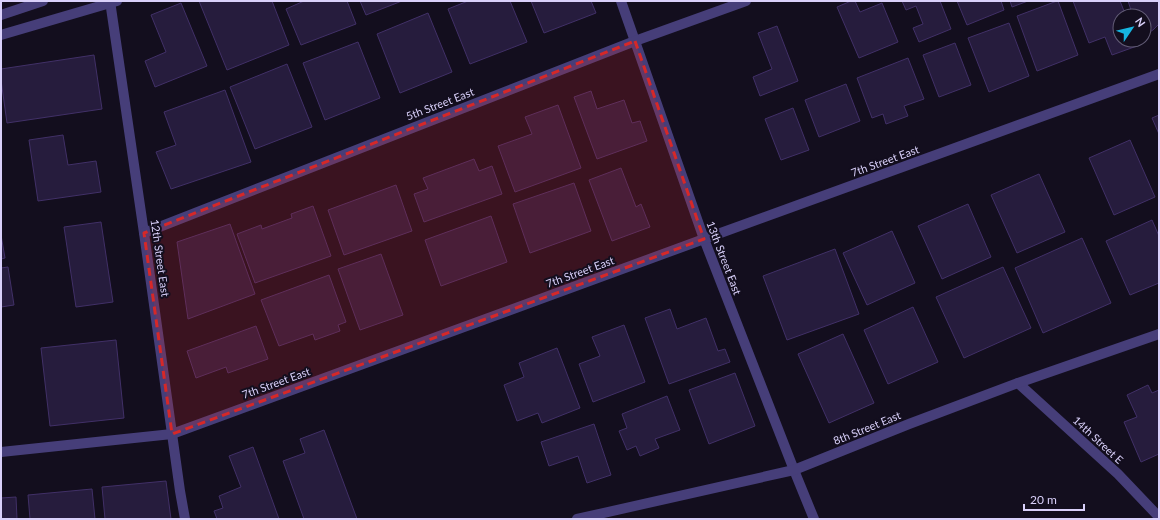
<svg xmlns="http://www.w3.org/2000/svg" width="1160" height="520" font-family="Lato,sans-serif">
<style>
.building{fill:#261c3d;stroke:#413067}
.lines{fill:none;stroke-linecap:round;stroke-linejoin:round}
.minor{stroke:#463e79;stroke-width:10}
.marked{fill:#d62828;fill-opacity:0.2;stroke:#d62828;stroke-width:3;stroke-dasharray:8 5;stroke-linejoin:round}
.labels{text-anchor:middle;stroke-width:4;stroke-linejoin:round;paint-order:stroke}
.street-label{font-size:11px;fill:#d9d0fa;stroke:#130e1e}
</style>
<rect width="100%" height="100%" fill="#130e1e"/>
<g class="building">
<path d="M199,1H272L289,45L227,70Z"/>
<path d="M304,1H347L356,24L301,45L286,9Z"/>
<path d="M360,1H402L366,15Z"/>
<path d="M468,1H510L527,42L470,64L448,9Z"/>
<path d="M531,1H591L596,13L544,33Z"/>
<path d="M851,1H855L860,12L882,3L898,42L859,58L837,7Z"/>
<path d="M902,1H940L951,29L919,42L913,28L923,24L916,6L906,10Z"/>
<path d="M957,1H1001L1004,10L967,25Z"/>
<path d="M1010,1H1028L1012,7Z"/>
<path d="M1057,1H1058L1078,55L1037,71L1017,16Z"/>
<path d="M1073,1H1120L1126,16H1120V40H1135L1137,46L1112,55L1105,37L1089,43Z"/>
<path d="M1128,1H1159V24L1153,30L1146,34H1144V16H1133Z"/>
<path d="M181,3L207,66L155,87L145,61L166,52L151,15Z"/>
<path d="M428,13L452,72L400,93L377,34Z"/>
<path d="M1009,23L1029,76L989,92L968,38Z"/>
<path d="M777,26L798,81L760,96L753,77L772,69L758,33Z"/>
<path d="M358,42L380,98L325,120L303,63Z"/>
<path d="M955,43L971,85L939,97L923,55Z"/>
<path d="M94,55L102,109L7,123L1,80V69Z"/>
<path d="M908,58L924,99L904,106L908,116L886,124L883,114L872,118L857,78Z"/>
<path d="M287,64L312,127L255,149L230,87Z"/>
<path d="M846,84L860,121L819,137L805,100Z"/>
<path d="M225,90L251,162L171,189L156,152L176,145L164,112Z"/>
<path d="M591,91L597,109L624,100L632,123L640,121L647,141L597,159L574,97Z"/>
<path d="M558,105L581,168L515,192L498,146L532,134L525,117Z"/>
<path d="M793,108L809,150L781,160L765,119Z"/>
<path d="M1159,115V134L1152,118Z"/>
<path d="M63,135L68,165L96,161L101,192L38,201L29,140Z"/>
<path d="M1130,140L1155,197L1114,215L1089,158Z"/>
<path d="M474,159L479,171L492,166L502,194L424,222L414,194L428,189L423,178Z"/>
<path d="M621,168L636,207L641,204L650,227L612,241L589,180Z"/>
<path d="M1039,174L1065,232L1017,253L991,195Z"/>
<path d="M574,183L591,231L530,253L513,204Z"/>
<path d="M396,185L412,231L344,255L328,210Z"/>
<path d="M968,204L991,257L942,279L918,226Z"/>
<path d="M313,206L331,256L255,283L237,234L261,225L262,229L292,218L291,214Z"/>
<path d="M491,216L507,262L441,286L425,240Z"/>
<path d="M1152,220L1159,236V283L1130,295L1106,241Z"/>
<path d="M101,222L113,302L76,307L64,227Z"/>
<path d="M230,224L255,294L188,319L177,242Z"/>
<path d="M892,231L915,283L867,305L843,253Z"/>
<path d="M1,235L5,258L1,259Z"/>
<path d="M1082,238L1111,303L1043,333L1015,268Z"/>
<path d="M835,249L859,314L787,340L763,276Z"/>
<path d="M381,254L403,315L360,330L338,269Z"/>
<path d="M8,267L14,305L1,307V268Z"/>
<path d="M1003,267L1031,328L964,358L936,297Z"/>
<path d="M329,275L346,322L338,325L340,331L315,340L313,334L279,346L261,300Z"/>
<path d="M913,307L938,362L888,384L864,330Z"/>
<path d="M670,309L677,329L706,318L718,351L725,349L730,362L669,384L645,318Z"/>
<path d="M624,325L645,382L593,402L579,364L600,356L592,337Z"/>
<path d="M256,326L268,359L228,373L226,367L196,378L187,351Z"/>
<path d="M843,334L874,403L829,423L798,354Z"/>
<path d="M116,340L124,418L50,426L41,348Z"/>
<path d="M557,348L580,408L542,423L538,413L517,421L504,385L524,377L519,363Z"/>
<path d="M735,373L755,426L709,444L689,390Z"/>
<path d="M1148,385L1152,393L1159,390V454L1141,462L1124,422L1137,417L1127,395Z"/>
<path d="M667,396L680,430L655,439L659,448L640,456L636,446L627,450L619,431L627,428L622,414Z"/>
<path d="M594,424L611,475L587,483L578,456L549,466L541,442Z"/>
<path d="M324,430L357,519H304L283,461L305,453L300,439Z"/>
<path d="M253,447L279,519H217L214,511L223,508L219,496L241,487L229,456Z"/>
<path d="M166,481L171,519H105L102,487Z"/>
<path d="M92,489L95,519H30L28,495Z"/>
<path d="M16,497L17,519H1V498Z"/>
</g>
<g class="lines">
<g class="minor">
<path d="M110,1L144,233L180,491L185,519"/>
<path d="M621,1L704,239L794,470L814,519"/>
<path d="M1,15L43,1"/>
<path d="M1,35L117,1"/>
<path d="M144,233L635,41L746,1"/>
<path d="M1018,383L1118,474L1159,517"/>
<path d="M1,452L172,434L704,239L1159,74"/>
<path d="M577,519L794,470L909,424L1018,383L1159,334"/>
</g>
</g>
<path class="marked" d="M635,41L704,239L172,434L144,233Z"/>
<g class="labels">
<g class="street-label">
<text transform="translate(440 104) rotate(-21)" y="4">5th Street East</text>
<text transform="translate(885 161) rotate(-20)" y="4">7th Street East</text>
<text transform="translate(160 258) rotate(82)" y="4">12th Street East</text>
<text transform="translate(724 258) rotate(69)" y="4">13th Street East</text>
<text transform="translate(580 272) rotate(-20)" y="4">7th Street East</text>
<text transform="translate(276 383) rotate(-20)" y="4">7th Street East</text>
<text transform="translate(867 428) rotate(-22)" y="4">8th Street East</text>
<text transform="translate(1098 440) rotate(43)" y="4">14th Street E</text>
</g>
</g>
<rect width="1160" height="520" fill="none" stroke="#d9d0fa" stroke-width="4"/>
<g transform="translate(1132 28) rotate(55)"><circle r="19" fill="#130e1e" stroke="#625c76"/>
<path d="M0-3L7 15L0 10L-7 15Z" fill="#16b6e1"/>
<text y="-6" font-size="11" font-weight="bold" text-anchor="middle" fill="#d9d0fa">N</text>
</g>
<path d="M1024 504v6h60v-6" fill="none" stroke="#d9d0fa" stroke-width="2"/>
<text x="1030" y="504" font-size="12" fill="#d9d0fa" stroke="#130e1e" stroke-width="3" paint-order="stroke">20 m</text>
</svg>
